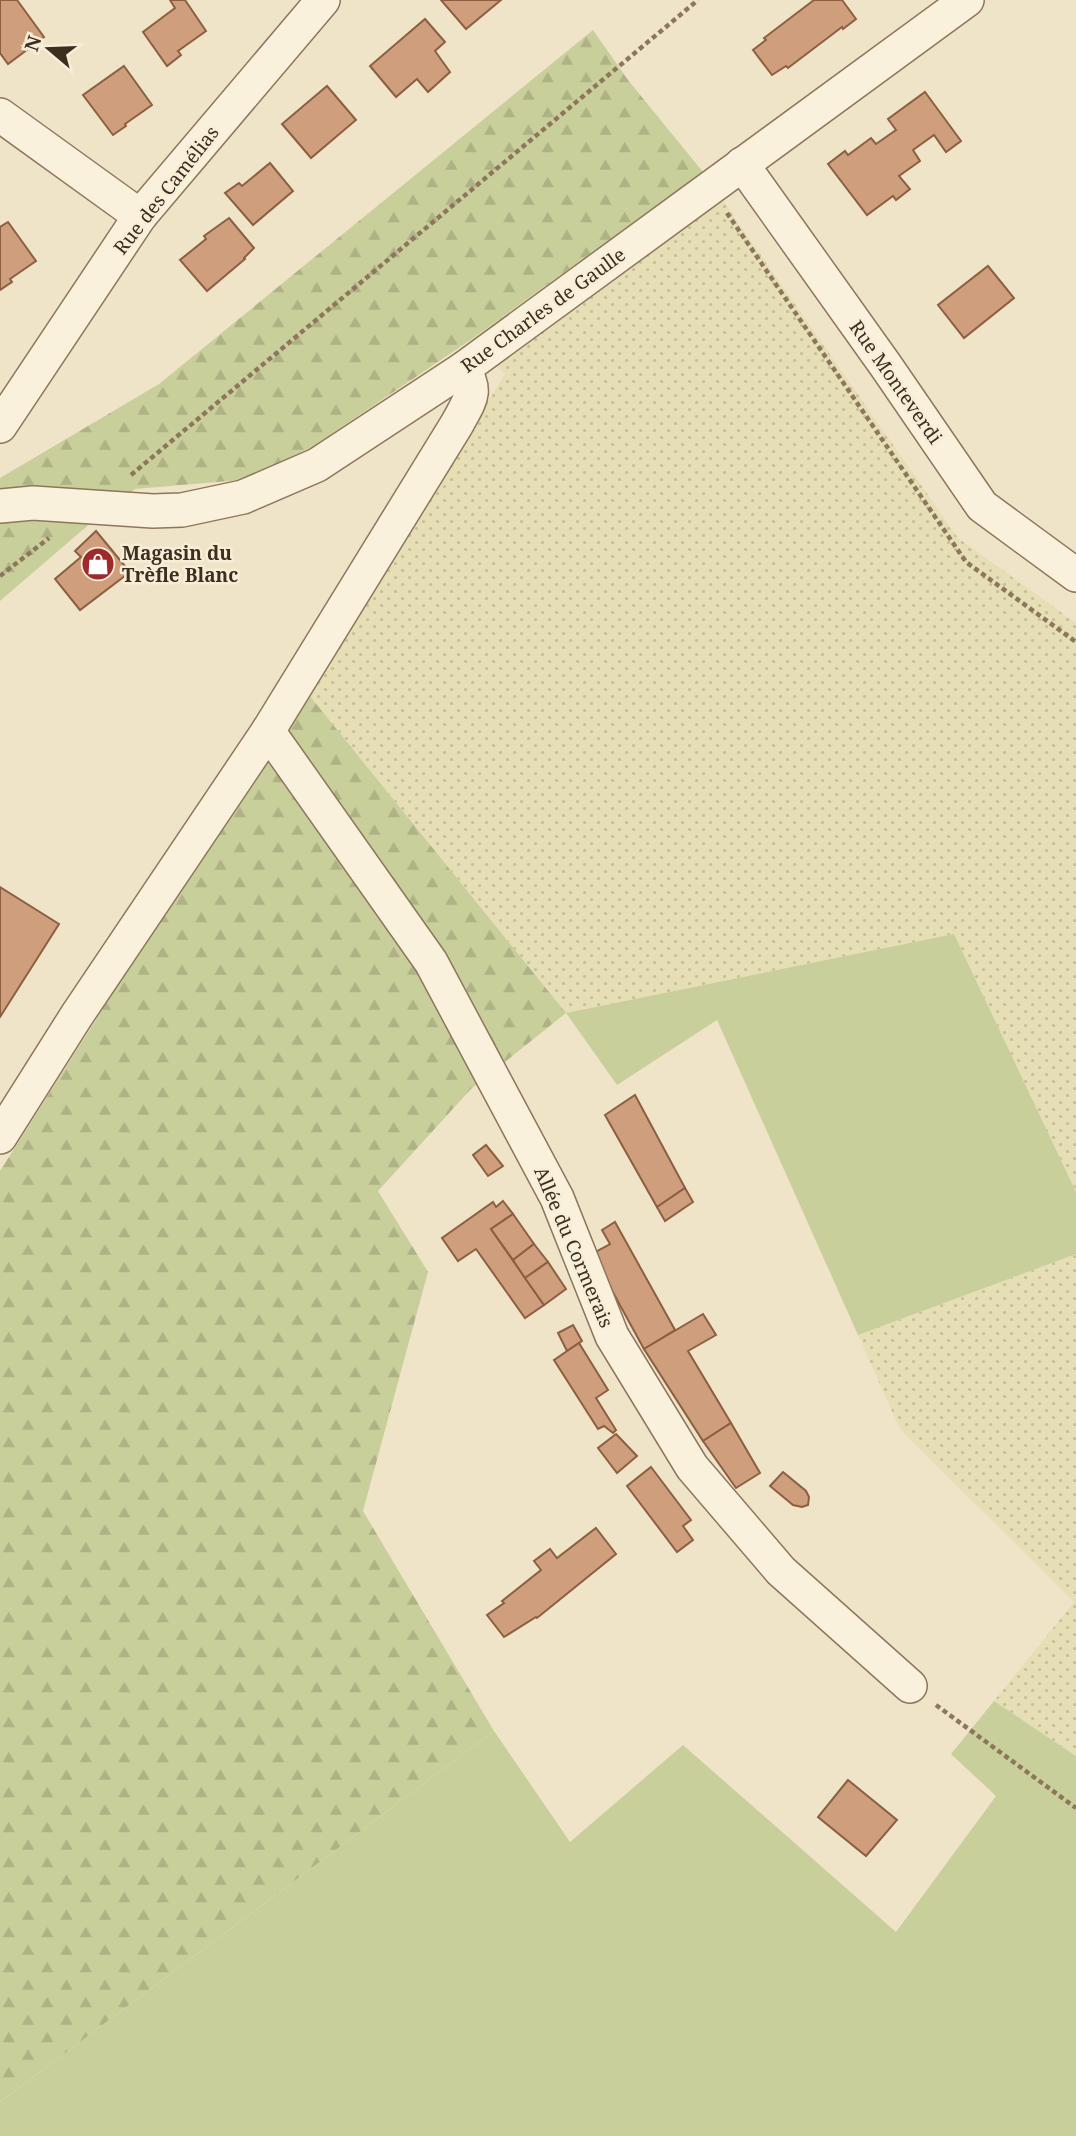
<svg xmlns="http://www.w3.org/2000/svg" width="1076" height="2136" font-family="'Noto Serif',serif">
<style>
.farmland{fill:url(#farmland-dots)}
.grass{fill:#c9cf9b}
.forest{fill:url(#forest-firs)}
.building{fill:#cf9f7d;stroke:#8d5f41;stroke-width:2}
.lines{fill:none;stroke-linecap:round;stroke-linejoin:round}
.minor-casing{stroke:#8d765c;stroke-width:36}
.path{stroke:#8d765c;stroke-width:4.5;stroke-dasharray:5 3.5;stroke-linecap:butt}
.minor{stroke:#faf1dc;stroke-width:33}
.labels{text-anchor:middle;stroke-width:5;stroke-linejoin:round;paint-order:stroke}
.street-label{font-size:19px;fill:#3d2e20;stroke:#f7eed8}
.poi-label{font-size:19px;font-weight:bold;fill:#3d2e20;stroke:#f7eed8;text-anchor:start}
</style>
<defs>
<pattern id="farmland-dots" width="8" height="8" patternUnits="userSpaceOnUse" patternTransform="scale(1.75)"><rect width="8" height="8" fill="#e6deb5"/><path d="M2 2h.1M6 6h.1" fill="none" stroke="#c6bf9b" stroke-width="1.8" stroke-linecap="round"/></pattern>
<pattern id="forest-firs" width="22" height="20" patternUnits="userSpaceOnUse" patternTransform="scale(1.75)"><rect width="22" height="20" fill="#c9cf9b"/><path d="M5 1l3.5 6h-7zM16 11l3.5 6h-7z" fill="#aeb285"/></pattern>
</defs>
<rect width="100%" height="100%" fill="#f0e4c8"/>
<g class="farmland">
<path d="M703,172L958,538L1076,623V1192L954,934L566,1013L305,690L505,374L469,341Z"/>
<path d="M1076,1254V1756L994,1701L1074,1602L900,1429L858,1335Z"/>
</g>
<g class="grass">
<path d="M954,934L1076,1192V1254L858,1335L717,1020L617,1085L566,1013Z"/>
<path d="M994,1701L1076,1756V2136H0V2102L494,1731L570,1842L683,1745L896,1932L996,1796L951,1754Z"/>
</g>
<g class="forest">
<path d="M593,30L628,80L703,172L469,341L312,447L241,480L135,489L93,521L0,601V478L159,384Z"/>
<path d="M305,690L566,1013L471,1089L378,1191L428,1272L363,1511L494,1731L0,2102V1171Z"/>
</g>
<g class="building">
<path d="M0,0H17L44,37L8,64L0,53Z"/>
<path d="M170,0H185L206,31L178,51L181,55L167,66L143,32L175,8Z"/>
<path d="M441,0H501L466,29Z"/>
<path d="M814,0H842L856,19L843,29L842,27L788,68L786,66L772,75L753,50L766,40L764,38Z"/>
<path d="M425,19L445,42L435,51L450,72L428,92L417,79L396,97L370,66Z"/>
<path d="M124,66L152,105L125,124L126,126L113,135L83,95Z"/>
<path d="M327,86L356,120L311,158L282,124Z"/>
<path d="M925,92L961,141L946,152L934,135L913,150L920,161L899,176L910,189L896,200L893,196L867,215L828,164L845,151L848,155L871,138L876,144L896,130L888,119Z"/>
<path d="M270,163L293,191L253,225L225,193L239,183L242,186Z"/>
<path d="M229,218L254,248L244,258L245,259L207,291L180,260L206,239L204,236Z"/>
<path d="M8,222L36,261L10,279L12,282L0,290V227Z"/>
<path d="M988,266L1014,298L964,338L938,305Z"/>
<path d="M96,531L130,572L80,610L55,579L81,557L75,551Z"/>
<path d="M0,887L59,924L0,1017Z"/>
<path d="M635,1095L685,1188L657,1207L605,1115Z"/>
<path d="M486,1145L503,1166L488,1176L473,1155Z"/>
<path d="M685,1188L693,1202L665,1221L657,1207Z"/>
<path d="M503,1201L513,1214L491,1229L544,1305L525,1318L476,1249L458,1261L442,1238L493,1202L496,1207Z"/>
<path d="M513,1214L534,1244L513,1260L491,1229Z"/>
<path d="M615,1222L675,1330L644,1349L592,1254L610,1244L602,1230Z"/>
<path d="M534,1244L548,1262L525,1278L513,1260Z"/>
<path d="M548,1262L566,1289L544,1305L525,1278Z"/>
<path d="M703,1314L716,1335L688,1351L731,1423L703,1441L644,1349Z"/>
<path d="M573,1325L582,1341L567,1351L558,1333Z"/>
<path d="M579,1343L608,1390L596,1398L616,1430L613,1433L604,1426L598,1429L554,1360Z"/>
<path d="M731,1423L760,1473L736,1488L703,1441Z"/>
<path d="M616,1434L637,1456L617,1473L598,1448Z"/>
<path d="M651,1467L691,1520L683,1526L693,1540L677,1552L627,1486Z"/>
<path d="M783,1472L806,1491L809,1497L808,1505L802,1507L793,1505L770,1486Z"/>
<path d="M596,1528L616,1554L537,1618L536,1617L504,1637L487,1615L504,1603L502,1601L541,1570L534,1561L550,1549L557,1558Z"/>
<path d="M848,1780L897,1820L866,1856L818,1817Z"/>
</g>
<g class="lines">
<defs>
<g id="minor">
<path d="M0,115L140,216"/>
<path d="M742,164L886,366L982,506L1076,575"/>
<path d="M0,426L140,216L323,0"/>
<path d="M0,506L33,503L153,511L182,510L243,497L317,465L463,369L967,0"/>
<path d="M268,731L431,962L557,1198L612,1336L692,1467L781,1571L910,1686"/>
<path d="M0,1137L77,1015L268,731L457,424C469,401 479,392 463,369"/>
</g>
</defs>
<use href="#minor" class="minor-casing"/>
<g class="path">
<path d="M727,213L966,562L1076,642"/>
<path d="M131,475L698,0"/>
<path d="M0,576L49,538"/>
<path d="M936,1705L1076,1808"/>
</g>
<use href="#minor" class="minor"/>
</g>
<defs>
<symbol id="shop-disc" viewBox="-11 -11 22 22"><circle r="9.5" fill="#9e2a2b" stroke="#f7eed8"/><path d="M-5-2.5h2.3a2.7 3.5 0 0 1 5.4 0H5L5.5 6h-11ZM-1.5-2.5h3a1.5 2.3 0 0 0-3 0Z" fill="#fff"/></symbol>
</defs>
<g fill-rule="evenodd">
<use href="#shop-disc" x="79" y="545" width="38" height="38"/>
</g>
<g class="labels">
<g class="street-label">
<text transform="translate(166 190) rotate(-52)" y="7">Rue des Camélias</text>
<text transform="translate(543 310) rotate(-36)" y="7">Rue Charles de Gaulle</text>
<text transform="translate(896 382) rotate(55)" y="7">Rue Monteverdi</text>
<text transform="translate(574 1247) rotate(67)" y="7">Allée du Cormerais</text>
</g>
<g class="poi-label">
<text x="122" y="560">Magasin du<tspan x="122" dy="22">Trèfle Blanc</tspan></text>
</g>
</g>
<g transform="translate(49 49) rotate(289)" stroke="#f7eed8" stroke-width="5" paint-order="stroke">
<path d="M0-5L12 26L0 18L-12 26Z" fill="#3d2e20"/>
<text y="-10" font-size="19" font-weight="bold" text-anchor="middle" fill="#3d2e20">N</text>
</g>
</svg>
